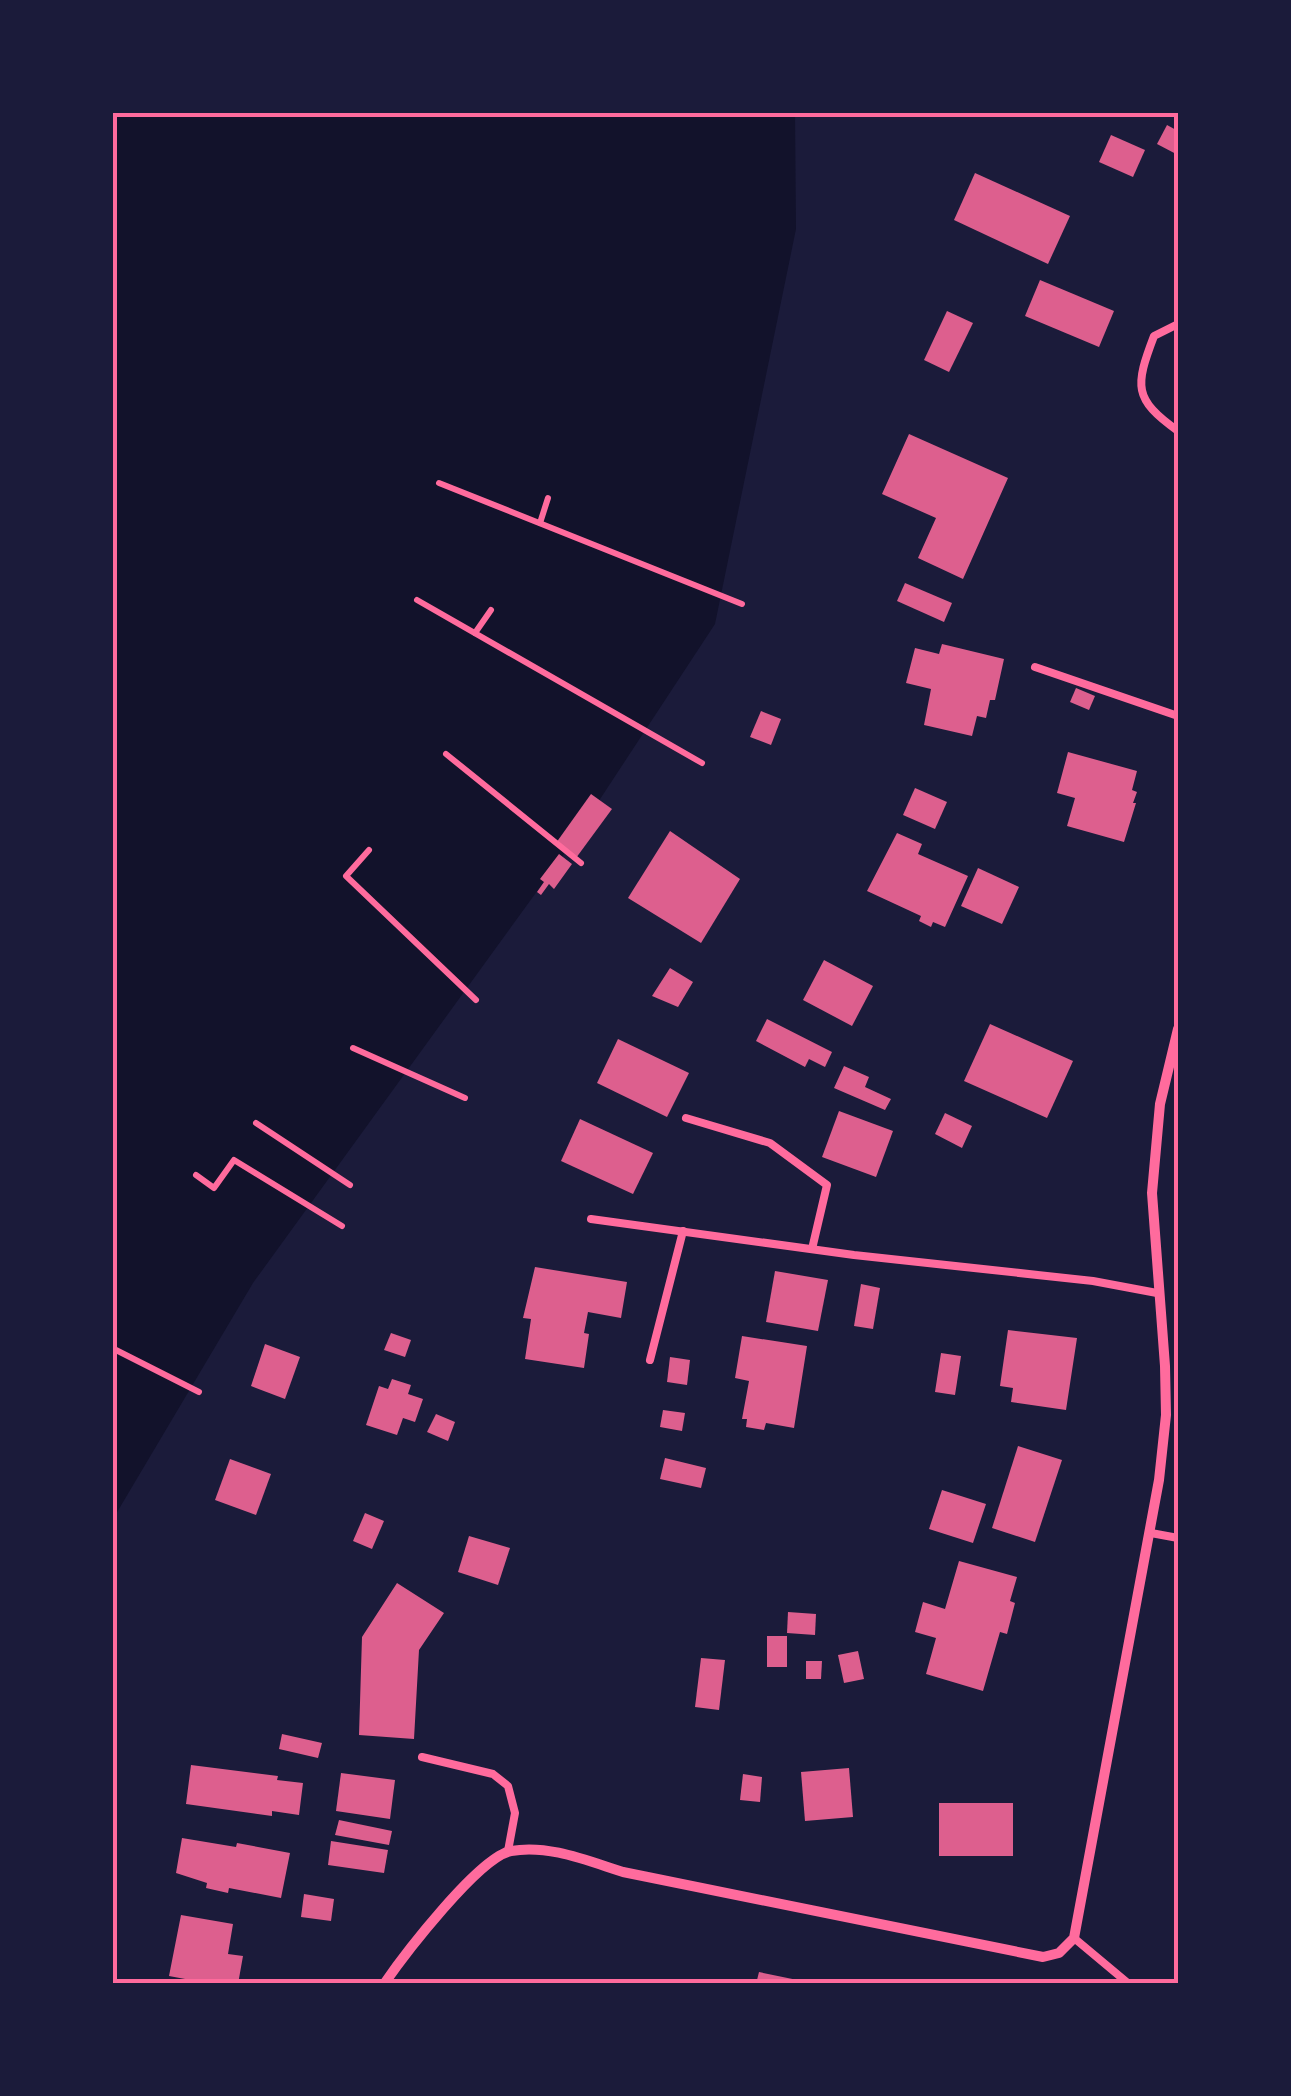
<svg xmlns="http://www.w3.org/2000/svg" width="1291" height="2096" font-family="Literata,serif">
<style>
.water{fill:#12122b}
.building{fill:#dd5f8e}
.lines{fill:none;stroke-linecap:round;stroke-linejoin:round}
.path{stroke:#ff6b9d;stroke-width:6}
.service{stroke:#ff6b9d;stroke-width:8}
.minor{stroke:#ff6b9d;stroke-width:10}
.neatline{fill:none;stroke:#ff6b9d;stroke-width:4}
</style>
<rect width="100%" height="100%" fill="#1b1b3a"/>
<path class="water" d="M113,113H795L796,229L715,624L564,854L253,1283L113,1519Z"/>
<g class="building">
<path d="M1167,125L1178,131V155L1157,144Z"/>
<path d="M1111,135L1145,150L1133,177L1099,162Z"/>
<path d="M975,173L1070,216L1048,264L954,220Z"/>
<path d="M1040,280L1114,311L1099,347L1025,316Z"/>
<path d="M947,311L973,323L949,372L924,360Z"/>
<path d="M909,434L1008,478L963,579L918,558L936,518L882,494Z"/>
<path d="M905,583L952,603L944,622L897,601Z"/>
<path d="M942,644L1004,659L995,700H990L986,718L977,716L972,736L924,725L931,689L906,683L915,648L939,654Z"/>
<path d="M1076,688L1095,696L1089,710L1070,702Z"/>
<path d="M761,711L781,719L771,745L750,737Z"/>
<path d="M1068,752L1137,771L1132,790L1137,792L1133,803H1136L1124,842L1067,826L1075,798L1057,793Z"/>
<path d="M915,788L947,802L935,829L903,815Z"/>
<path d="M591,794L612,809L576,858L556,843Z"/>
<path d="M670,831L740,879L701,943L628,898Z"/>
<path d="M897,833L922,844L918,854L968,876L945,927L933,922L931,927L919,921L921,916L867,891Z"/>
<path d="M559,854L572,864L554,889L549,884L541,895L537,892L544,882L540,879Z"/>
<path d="M978,868L1019,887L1002,924L961,906Z"/>
<path d="M824,960L873,986L852,1026L803,1000Z"/>
<path d="M670,968L693,982L678,1007L652,996Z"/>
<path d="M767,1019L832,1052L825,1067L809,1059L805,1067L756,1041Z"/>
<path d="M990,1024L1073,1061L1047,1118L964,1081Z"/>
<path d="M618,1039L689,1073L667,1117L597,1083Z"/>
<path d="M844,1066L869,1077L865,1087L891,1099L885,1110L834,1088Z"/>
<path d="M839,1111L893,1131L876,1177L822,1157Z"/>
<path d="M945,1113L972,1126L962,1148L935,1134Z"/>
<path d="M580,1119L653,1153L633,1194L561,1161Z"/>
<path d="M535,1267L627,1282L621,1318L588,1312L584,1333L589,1334L584,1368L525,1359L531,1319L523,1318Z"/>
<path d="M775,1271L828,1280L818,1331L766,1322Z"/>
<path d="M861,1284L880,1288L873,1329L854,1326Z"/>
<path d="M1008,1330L1077,1338L1066,1410L1011,1402L1013,1388L1000,1386Z"/>
<path d="M391,1333L411,1340L405,1357L384,1350Z"/>
<path d="M742,1336L807,1346L794,1428L766,1423L764,1430L746,1427L747,1419H742L749,1381L735,1378Z"/>
<path d="M265,1344L300,1357L285,1399L251,1386Z"/>
<path d="M941,1353L961,1356L955,1395L935,1392Z"/>
<path d="M670,1357L690,1360L687,1385L667,1382Z"/>
<path d="M392,1379L411,1385L408,1394L423,1399L415,1422L403,1418L397,1435L366,1425L379,1386L388,1389Z"/>
<path d="M663,1410L685,1413L682,1431L660,1427Z"/>
<path d="M436,1414L455,1422L448,1441L427,1432Z"/>
<path d="M1018,1446L1062,1460L1035,1542L992,1528Z"/>
<path d="M665,1458L706,1468L701,1488L660,1479Z"/>
<path d="M230,1459L271,1474L256,1515L215,1500Z"/>
<path d="M942,1490L986,1504L973,1543L929,1529Z"/>
<path d="M365,1513L384,1521L372,1549L353,1541Z"/>
<path d="M469,1536L510,1548L498,1585L458,1572Z"/>
<path d="M959,1561L1017,1577L1010,1601L1015,1603L1007,1634L1000,1632L983,1691L926,1674L936,1638L915,1632L923,1602L945,1609Z"/>
<path d="M397,1583L444,1613L419,1650L414,1739L359,1735L362,1637Z"/>
<path d="M788,1612L816,1614L815,1635L787,1633Z"/>
<rect x="767" y="1636" width="20" height="31"/>
<path d="M858,1651L864,1679L844,1683L838,1655Z"/>
<path d="M701,1658L725,1660L719,1710L695,1707Z"/>
<path d="M806,1661H822L821,1679H806Z"/>
<path d="M282,1734L322,1743L318,1758L279,1749Z"/>
<path d="M191,1765L278,1776L277,1780L303,1783L299,1815L272,1811V1816L186,1804Z"/>
<path d="M849,1768L853,1817L805,1821L801,1772Z"/>
<path d="M341,1773L395,1780L390,1819L336,1811Z"/>
<path d="M743,1774L762,1777L760,1802L740,1800Z"/>
<rect x="939" y="1803" width="74" height="53"/>
<path d="M339,1820L392,1831L389,1845L335,1835Z"/>
<path d="M182,1838L236,1847L237,1843L290,1853L281,1898L229,1888L228,1893L206,1888L207,1883L176,1873Z"/>
<path d="M331,1841L388,1850L384,1873L328,1865Z"/>
<path d="M304,1894L334,1899L331,1921L301,1917Z"/>
<path d="M181,1915L233,1924L228,1954L243,1956L238,1984H212L169,1976Z"/>
<path d="M759,1972L807,1982L806,1984H756Z"/>
</g>
<g class="lines">
<g class="path">
<path d="M439,483L742,604"/>
<path d="M540,523L548,498"/>
<path d="M417,600L702,763"/>
<path d="M475,633L491,610"/>
<path d="M446,754L581,863"/>
<path d="M369,850L346,876L476,1000"/>
<path d="M353,1048L465,1098"/>
<path d="M256,1123L350,1185"/>
<path d="M196,1175L214,1188L234,1160L342,1226"/>
<path d="M112,1348L199,1392"/>
</g>
<g class="service">
<path d="M1178,324L1154,336C1135,386 1133,399 1178,431"/>
<path d="M1035,667L1178,716"/>
<path d="M686,1118L770,1143L827,1185L812,1249"/>
<path d="M591,1219L854,1255L1093,1281L1157,1293"/>
<path d="M650,1360L683,1231"/>
<path d="M1151,1533L1178,1538"/>
<path d="M422,1757L493,1774L508,1786L515,1813L508,1851"/>
<path d="M1074,1938L1129,1984"/>
</g>
<path class="minor" d="M384,1984C404,1955 479,1857 511,1851C548,1844 588,1861 623,1872L1043,1957L1059,1953L1074,1938L1159,1480L1166,1415L1165,1366L1152,1193L1160,1104L1178,1029"/>
</g>
<rect width="1291" height="2096" fill="none" stroke="#1b1b3a" stroke-width="230"/>
<rect x="115" y="115" width="1061" height="1866" class="neatline"/>
</svg>
